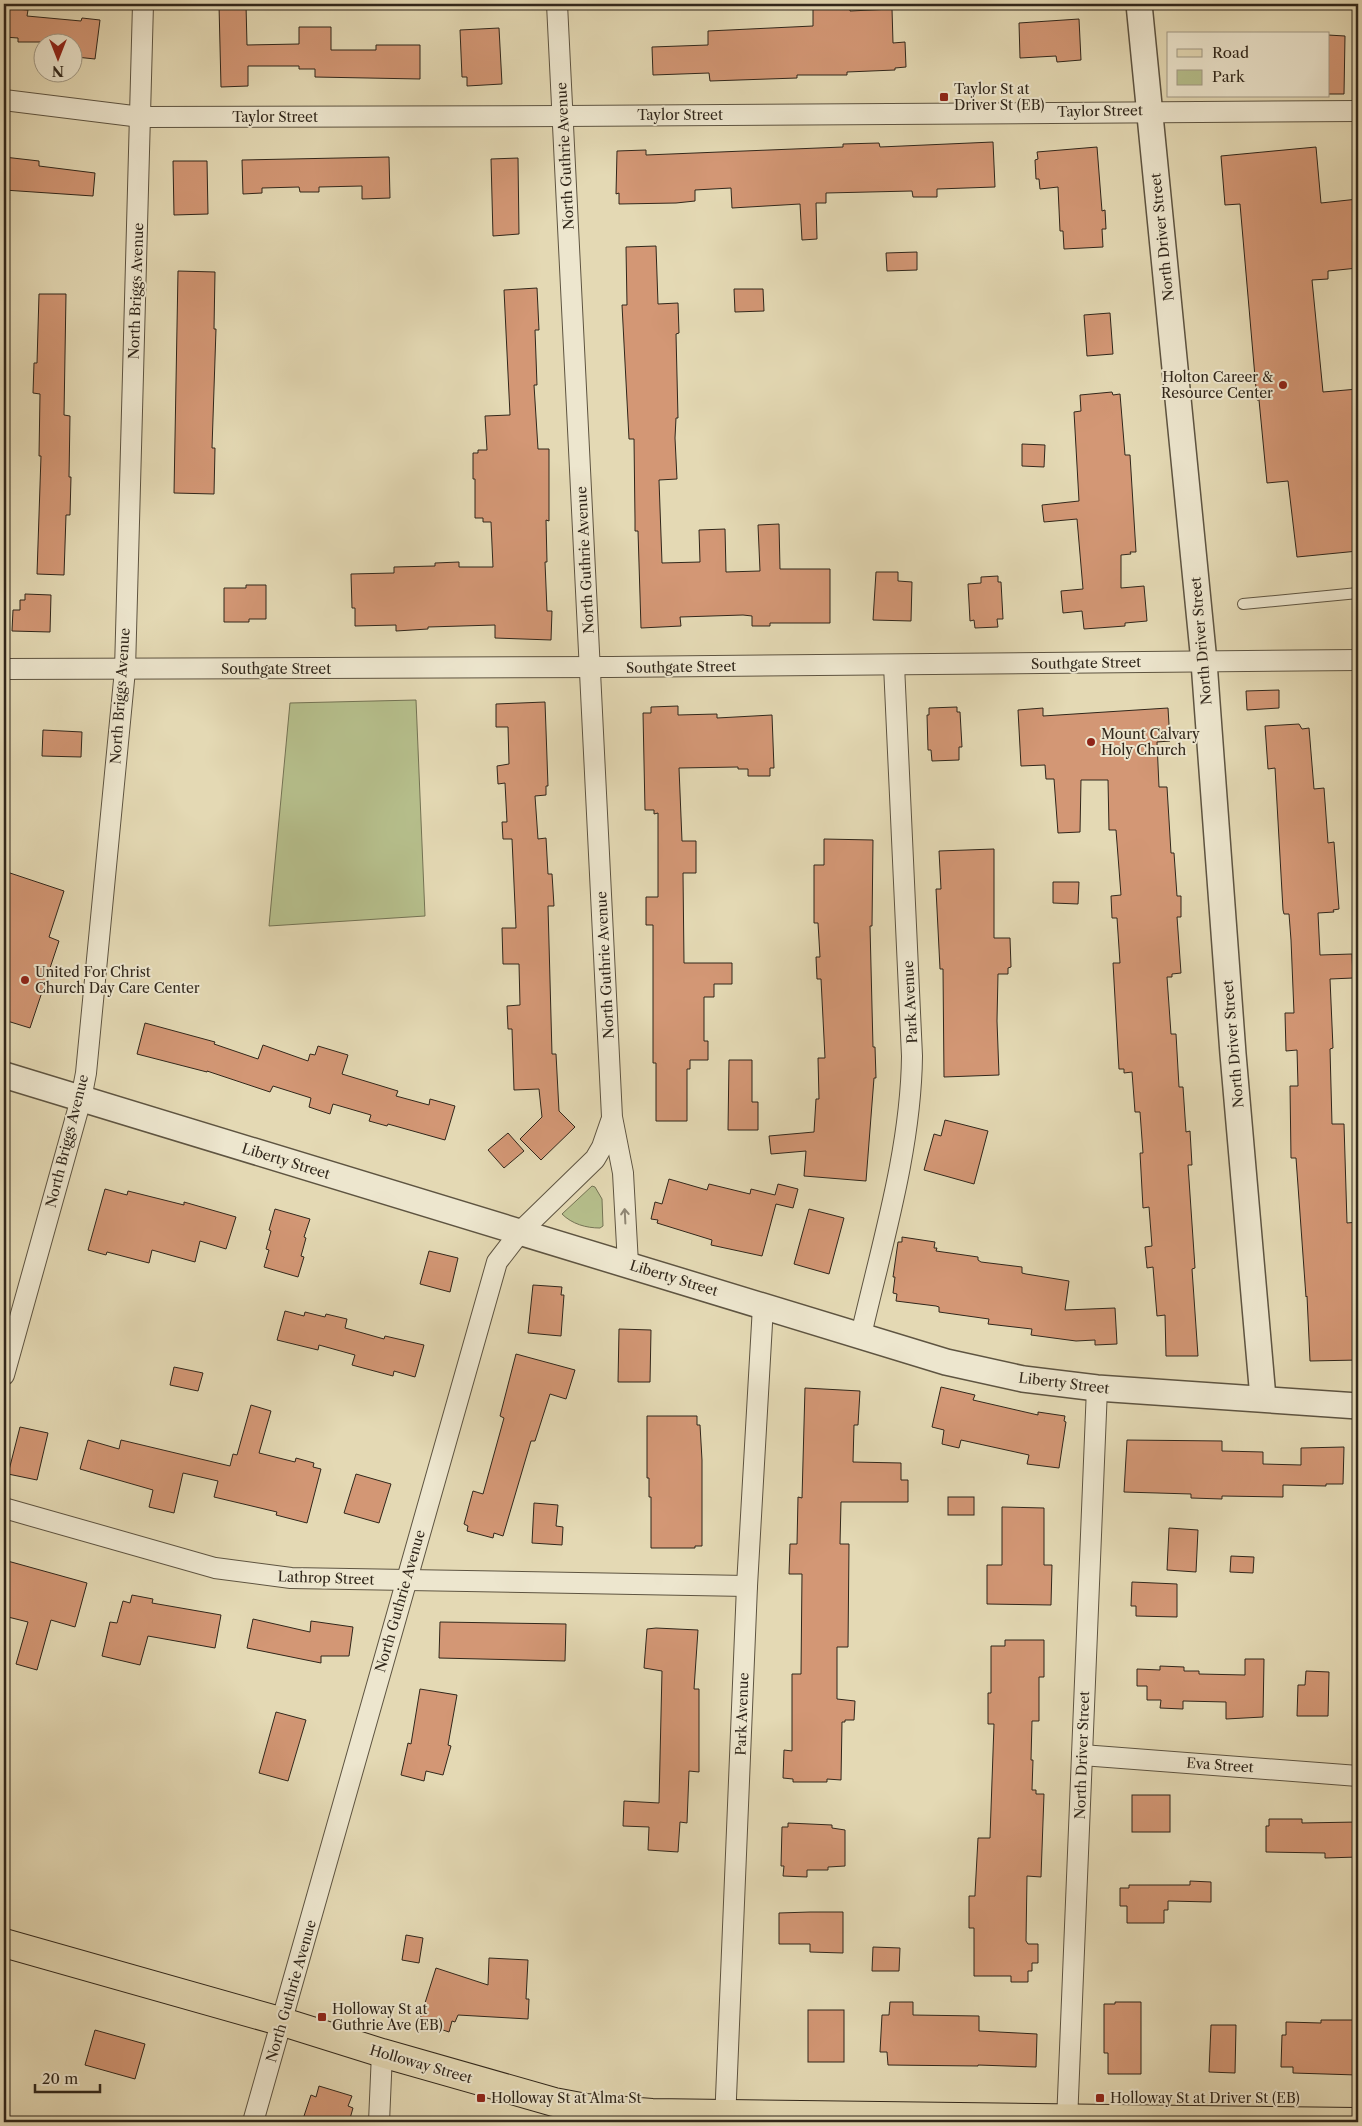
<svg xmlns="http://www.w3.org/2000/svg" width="1362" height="2126" font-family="'Libre Caslon Text',serif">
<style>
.green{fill:#b6bf8c;stroke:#747354}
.building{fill:#d39775;stroke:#31271b}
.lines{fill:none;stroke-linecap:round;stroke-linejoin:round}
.service-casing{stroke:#5e5441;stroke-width:12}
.minor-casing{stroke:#5e5441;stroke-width:22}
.tertiary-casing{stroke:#5e5441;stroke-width:28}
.primary-casing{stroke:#31271b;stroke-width:30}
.service{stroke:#ede6ce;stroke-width:10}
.minor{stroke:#ede6ce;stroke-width:20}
.tertiary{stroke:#ede6ce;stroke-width:25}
.primary{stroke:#e4d9b4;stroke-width:28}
.oneway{stroke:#8f8674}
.poi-dot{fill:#8f2418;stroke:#ede6ce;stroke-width:2}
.labels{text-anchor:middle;stroke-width:4;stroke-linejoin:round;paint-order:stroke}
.poi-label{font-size:14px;fill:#31271b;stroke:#ede6ce;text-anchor:start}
.street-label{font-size:14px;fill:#31271b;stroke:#ede6ce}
</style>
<rect width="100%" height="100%" fill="#e4d9b4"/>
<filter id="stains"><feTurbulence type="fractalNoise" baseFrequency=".004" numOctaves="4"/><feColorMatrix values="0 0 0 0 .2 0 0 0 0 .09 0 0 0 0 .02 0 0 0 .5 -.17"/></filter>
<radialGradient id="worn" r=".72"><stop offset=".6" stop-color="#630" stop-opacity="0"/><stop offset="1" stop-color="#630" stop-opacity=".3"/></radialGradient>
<g class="green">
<path d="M416,700L425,916L269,926L290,703Z"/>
<path d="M592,1186L595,1187L602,1199L603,1226L600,1228C586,1228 572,1224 562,1214Z"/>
</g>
<g class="building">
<path d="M219,5H246L247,45L299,44V27H331V50H376V45H420V79L315,77V69H299V66H248V86L221,87Z"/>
<path d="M813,6H850V11L892,9L893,43L905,42L906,67L895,68V70L847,72V75H797V78L710,81L709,73L653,75L652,47L708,45V31L813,26Z"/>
<path d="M4,8L28,10L27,16L81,21L82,18L100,20L95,59L76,57L78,47L72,46V42H18V38L4,37Z"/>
<path d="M1079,19L1081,60L1057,62L1056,56L1020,58L1019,23Z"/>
<path d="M499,28L502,84L467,86V77H462L460,30Z"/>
<path d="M1328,35L1345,36L1344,94H1328Z"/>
<path d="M993,142L995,187L937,189V197H913L912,191L826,193V203H816L817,239L802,240L800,204L732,208L731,188L695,190V201L676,203L619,204V193L616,194L617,151L646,150V155L843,147V144L879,143L880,147Z"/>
<path d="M1097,147L1102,211L1105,210L1106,229H1102L1103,247L1064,249L1063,231H1060L1058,187L1040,189L1039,179H1036L1035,160L1038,159L1037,152Z"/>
<path d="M1316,147L1321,203L1358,199V268L1328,271V279L1312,280L1323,392L1358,389V551L1297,557L1288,481L1267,483L1259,400H1257L1240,204L1225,205L1221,156Z"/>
<path d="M4,157L39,161V166L95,173L93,196L4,190Z"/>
<path d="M389,157L390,198L362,199V186L319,187V192H300L299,187L262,188V193L243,194L242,160Z"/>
<path d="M518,158L519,234L493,236L491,159Z"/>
<path d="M173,161H207L208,214L174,215Z"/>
<path d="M656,246L658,304L678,303L679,333L676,334L678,418H676L675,438L677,479L659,480L662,563L700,562L699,530L725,529L726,572L760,571L758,525L779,524L780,569H830V623H770V626H752V616L743,615L680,617L681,626L641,628L638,531H635V519L634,439H629L622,305H627L626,247Z"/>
<path d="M917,252V270L887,271L886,253Z"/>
<path d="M178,271L215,272L214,329H216L212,448H215L214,494L174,493Z"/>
<path d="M537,288L539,330H535L537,385H534L538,449H549V521L546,520L547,562H545L547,611H552L551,640L495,638V625L428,627V629L396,631V625L355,626V608H352L351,574L394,573V567L435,566V563L459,562V567H493L491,522H483V518H475V479H473V453H478V450H487L485,416L510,415L504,290Z"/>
<path d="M734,289H763L764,311L735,312Z"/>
<path d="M39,294H66L64,415L70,416L69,477H71L70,515H66L64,575L37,574L41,456H39L40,394L33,393L34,363H37Z"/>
<path d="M1110,313L1113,354L1087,356L1084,315Z"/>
<path d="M1112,392L1113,395L1120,394L1125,455H1130L1136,552H1130L1131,554L1121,555V588L1144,586L1147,621L1125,623V626L1084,629L1082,611L1063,613L1061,591L1083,589L1077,519L1044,522L1042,505L1079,501L1074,412L1081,411L1080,395Z"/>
<path d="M1022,444L1045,445L1044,467L1022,466Z"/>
<path d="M876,572H898V581L912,582L911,621L873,620Z"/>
<path d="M998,576V582H1001L1003,619H997L998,627L975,628L974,620L970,621L968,584L981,583V577Z"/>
<path d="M246,585H266V619H249V622H224V588H246Z"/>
<path d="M25,594L51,595L50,632L12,631L13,610H20V600H25Z"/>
<path d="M1279,690V708L1247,710L1246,691Z"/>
<path d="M545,702L548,786H546V795L535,796L538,839L546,838L548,874H552L554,906H548L552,1054H556L559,1111L575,1127L541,1160L520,1139L542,1117L539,1089L514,1090L512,1029H508L507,1006L520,1005L519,964H503L502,928H516L512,839H503L502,822H507L505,783L498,784L497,766L509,764L508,727H496V704Z"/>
<path d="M678,706V715L717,714V718L772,715L774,768H770V776H748V769H738V767L679,768L682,841H696V873H683L684,963H732V984H714V997H704V1041H708V1060H690V1069H687V1121H656V1063H653V925H646V897H658V813L654,814V810H645L643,713H651V707Z"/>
<path d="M957,707V712H960L962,747H959V760L932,761L931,750H928L927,715H929V708Z"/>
<path d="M1043,708V716L1168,708L1170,741L1157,742L1159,787H1167L1171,853H1174L1177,896H1181V917H1177L1181,973L1172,974V977H1167L1171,1034H1176L1179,1087H1183L1186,1132L1190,1131L1192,1165H1188L1195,1268L1192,1269L1198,1356H1166L1165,1315L1157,1316L1153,1267L1147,1268L1145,1247L1152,1246L1149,1207L1143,1208L1140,1153H1143L1140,1112H1135L1132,1072L1124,1073V1069H1119L1113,963H1120L1117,918H1112L1111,896L1121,895L1116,830H1109L1108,780H1081L1080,832L1058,833L1054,779H1046L1045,765L1021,766L1018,710Z"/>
<path d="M1299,724L1302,729L1309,728L1314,789L1324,788L1328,843L1334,842L1339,909L1333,910L1334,912L1318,913L1320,955L1352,954L1353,978L1330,979L1333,1048L1330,1049L1332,1124H1344L1347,1223L1358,1222V1254L1354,1255L1358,1308V1360L1310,1361L1307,1296L1306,1297L1296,1158H1291L1290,1086H1298L1297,1050L1286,1051L1285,1013H1294L1291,940L1289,914H1284L1283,910L1275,768L1268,769L1265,726Z"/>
<path d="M43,730L82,732L81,757L42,756Z"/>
<path d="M824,839L873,840L872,926H870L873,1047H875L876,1078H874L866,1181L804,1176L806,1151L771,1154L769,1136L814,1132L816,1099H819L818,1058H825L821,979H817L816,957H820L818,923H814V865H824Z"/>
<path d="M994,849V938H1010L1011,967L1008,968V974H998L997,1021L999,1075L944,1077L943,969H940L936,889H941L939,851Z"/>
<path d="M4,871L64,891L49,937L59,941L30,1028L4,1020Z"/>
<path d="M1053,882H1079L1078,904L1053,903Z"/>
<path d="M145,1023L215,1042L214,1044L258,1059L263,1045L308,1061L310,1054L315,1055L318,1046L348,1055L342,1074L398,1091L396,1096L429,1105L430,1099L455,1106L445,1140L388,1124L387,1126L369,1121L371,1115L333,1104L330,1114L309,1107L311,1098L273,1086L270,1092L207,1071V1072L137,1054Z"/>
<path d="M729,1060H752V1102H758V1130H728Z"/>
<path d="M945,1120L988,1131L974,1184L924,1170L934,1134L941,1136Z"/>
<path d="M508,1133L524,1151L504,1168L488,1150Z"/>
<path d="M669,1179L707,1190L709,1184L750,1194L751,1189L775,1195L778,1184L798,1189L793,1208L776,1204L762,1256L711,1245L712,1240L657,1223L658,1220L651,1219L655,1202L662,1204Z"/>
<path d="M105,1189L127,1195L128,1191L184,1205V1202L236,1217L226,1249L200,1241L195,1262L152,1250L149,1263L107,1252L106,1255L88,1250Z"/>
<path d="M275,1209L310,1219L304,1237L306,1238L301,1256L304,1257L298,1277L264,1267L269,1250L266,1249L271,1231L269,1230Z"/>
<path d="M809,1209L844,1218L829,1274L794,1264Z"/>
<path d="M902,1237L935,1242L934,1248H937L936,1251L978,1257V1260L981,1262L1022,1267V1273L1026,1274L1069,1281L1065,1310L1115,1308L1117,1344L1095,1345V1340L1076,1341L1031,1335L1032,1329L988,1324L989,1319L939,1312V1307L936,1306L896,1301L897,1294L893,1293L895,1277H893L898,1242H902Z"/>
<path d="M429,1251L458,1258L450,1292L420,1284Z"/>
<path d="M533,1285L562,1287L561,1295H564L561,1336L528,1333Z"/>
<path d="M285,1311L304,1316L305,1312L325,1317L326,1314L347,1319L345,1328L384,1339L385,1336L424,1345L415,1377L394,1371L393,1376L352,1365L355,1355L319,1345L318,1350L277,1340Z"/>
<path d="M619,1329L651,1330L650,1382H618Z"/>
<path d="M516,1354L575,1370L566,1399L550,1394L535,1441H531L503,1536L494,1533L493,1538L467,1531L468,1526L464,1524L473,1491L483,1494L504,1418L500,1416Z"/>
<path d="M174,1367L203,1373L198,1391L170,1385Z"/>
<path d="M941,1387L975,1395L973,1400L1038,1415V1412L1065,1416L1064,1421L1066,1422L1059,1468L1027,1464L1029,1455L961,1440L959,1448L942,1444L944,1430L932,1427Z"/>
<path d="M805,1388L860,1391L858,1425H854L853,1462L901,1463V1480H908V1502H841L840,1544H849L848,1647H837V1699L855,1701L854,1720H845V1722H842L841,1780L827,1779V1782H793V1779L783,1778L784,1750L792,1751V1674H801L802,1574H789L790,1544H797L798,1497L802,1498Z"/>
<path d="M251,1405L271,1411L259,1453L295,1462L296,1458L314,1463L313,1467L321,1469L307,1523L276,1515L277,1512L214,1497L218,1481L183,1473L174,1513L149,1507L153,1490L80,1469L88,1440L119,1449L121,1440L230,1466L233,1454L237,1455Z"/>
<path d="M647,1416H697V1425H700L702,1460V1546H695V1548H651V1497H649V1478H647Z"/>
<path d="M20,1427L48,1433L37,1480L8,1474Z"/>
<path d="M1127,1440L1222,1441V1451L1263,1452V1464L1301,1465V1448L1344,1447L1343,1484H1326V1486L1283,1485V1497L1222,1496V1499L1191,1498V1494L1124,1492Z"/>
<path d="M356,1474L391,1484L379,1523L344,1513Z"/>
<rect x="948" y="1497" width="26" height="18"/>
<path d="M534,1503L558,1505L556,1526L563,1527L562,1545L532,1543Z"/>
<path d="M1002,1507L1044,1508V1565H1052L1051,1605L987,1604V1565H1002Z"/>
<path d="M1169,1528L1198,1530L1196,1572L1167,1570Z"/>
<path d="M1231,1556L1254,1557L1253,1573L1230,1572Z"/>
<path d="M4,1560L87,1583L75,1627L51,1620L37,1670L16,1664L28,1622L4,1616Z"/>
<path d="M1132,1582L1177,1584V1617L1136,1616V1606H1131Z"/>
<path d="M132,1595L153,1599L152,1603L221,1615L215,1648L148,1636L140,1665L102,1656L110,1622L117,1623L123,1601L130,1603Z"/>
<path d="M253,1619L310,1632L311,1621L353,1627L349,1656H321V1663L247,1648Z"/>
<path d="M440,1622L566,1624L565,1661L439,1658Z"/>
<path d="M656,1628L698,1630L694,1689H699V1772L689,1771L687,1823L680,1822L678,1852L648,1850L649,1827L623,1826L624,1801L659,1803L662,1671L644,1668L647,1629Z"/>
<path d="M1005,1640H1044V1677H1039V1721H1032L1031,1760H1033L1032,1790H1036V1794H1044L1041,1877L1027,1876L1026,1941L1028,1944H1038V1963H1032V1971H1028V1982H1011V1976H974V1928H969V1896H975V1894L978,1838H990L994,1724H988V1693H991V1646H1005Z"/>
<path d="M1245,1659H1264L1263,1717L1226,1719V1702L1183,1701V1709L1160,1708L1161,1700H1147V1686H1137V1669L1160,1670V1666L1184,1667V1671H1199V1674L1245,1675Z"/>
<path d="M1306,1671L1329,1672L1328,1716H1297L1298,1685H1305Z"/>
<path d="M420,1689L457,1695L448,1745L451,1746L443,1775L426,1771L424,1781L401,1775L408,1743L411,1744Z"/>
<path d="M276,1712L306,1720L288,1781L259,1773Z"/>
<rect x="1132" y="1795" width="38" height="37"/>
<path d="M1269,1819H1302V1823L1357,1822L1358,1857L1325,1858V1853L1266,1852V1826H1269Z"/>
<path d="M788,1823L832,1825V1828L845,1830V1866L828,1867V1870H807V1877L783,1876L784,1866H781L782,1827H788Z"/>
<path d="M1190,1881L1211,1882V1902L1168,1901V1910H1164V1923H1127V1906H1120V1888H1129V1885H1190Z"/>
<path d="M810,1912H843V1953L810,1952V1944H779V1913Z"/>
<path d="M406,1935L423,1938L419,1963L402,1960Z"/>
<path d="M873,1947L900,1948L899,1971H872Z"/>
<path d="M489,1958L528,1960L526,1999H529L528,2019L458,2015L455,2022L452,2021L449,2032L419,2022L436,1968L488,1985Z"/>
<path d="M890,2002H913V2015L979,2016V2031L1037,2034L1036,2067L978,2065V2066L888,2065L887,2052H880L882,2015H889Z"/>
<path d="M1115,2002H1141V2074H1108V2053H1104V2004H1115Z"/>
<rect x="808" y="2010" width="36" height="52"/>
<path d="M1321,2020H1357V2075L1293,2073V2067H1281L1282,2035H1286V2022L1321,2023Z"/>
<path d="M1211,2025H1236L1235,2073L1209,2072Z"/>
<path d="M95,2030L145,2044L135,2079L85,2065Z"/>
<path d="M319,2086L352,2096L348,2106L353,2108L349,2122H302L311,2095L316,2097Z"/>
</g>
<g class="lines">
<defs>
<path id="service" d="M1243,604L1358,593"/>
<g id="minor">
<path d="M557,4L612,1117L623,1173L628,1264"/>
<path d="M4,100L141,117L563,116L1358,111"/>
<path d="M4,669L611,667L1358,660"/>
<path d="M861,1335C882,1244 911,1149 912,1056L894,665"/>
<path d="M4,1375L81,1099L86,1073L125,670L143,4"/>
<path d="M4,1508L215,1568L291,1578L747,1586"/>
<path d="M1082,1755L1358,1776"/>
<path d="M253,2122L497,1262L521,1231L595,1159L602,1147L611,1121"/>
<path d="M379,2122L382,2053"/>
<path d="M725,2122L747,1586L763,1306"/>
<path d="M1067,2122L1097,1388"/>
</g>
<g id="tertiary">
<path d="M1139,4L1204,662L1233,1054L1263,1398"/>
<path d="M4,1075L946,1362L1023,1379L1097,1388L1358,1406"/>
</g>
<path id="primary" d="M4,1943L283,2022L382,2053L554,2102L586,2108L652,2113L1358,2122"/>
</defs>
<use href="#service" class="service-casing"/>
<use href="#minor" class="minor-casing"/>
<use href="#tertiary" class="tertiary-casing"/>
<use href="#primary" class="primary-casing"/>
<use href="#service" class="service"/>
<use href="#minor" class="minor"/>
<use href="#tertiary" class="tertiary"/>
<use href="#primary" class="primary"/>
</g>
<defs><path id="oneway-shaft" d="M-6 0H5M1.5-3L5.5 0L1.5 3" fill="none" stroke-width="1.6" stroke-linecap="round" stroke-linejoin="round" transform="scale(1.25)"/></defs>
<use class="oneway" href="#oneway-shaft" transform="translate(625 1216) rotate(-93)"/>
<g class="poi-dot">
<rect x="939" y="92" width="10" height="10" rx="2.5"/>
<circle cx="1283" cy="385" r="5"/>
<circle cx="1091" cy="742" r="5"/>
<circle cx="25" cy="980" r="5"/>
<rect x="317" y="2012" width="10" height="10" rx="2.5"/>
<rect x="476" y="2093" width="10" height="10" rx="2.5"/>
<rect x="1095" y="2093" width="10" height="10" rx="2.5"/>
</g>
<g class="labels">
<g class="poi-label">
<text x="954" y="94">Taylor St at<tspan x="954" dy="16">Driver St (EB)</tspan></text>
<text x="1273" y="382" text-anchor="end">Holton Career &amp;<tspan x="1273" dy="16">Resource Center</tspan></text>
<text x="1101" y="739">Mount Calvary<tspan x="1101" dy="16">Holy Church</tspan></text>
<text x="35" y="977">United For Christ<tspan x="35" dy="16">Church Day Care Center</tspan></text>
<text x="332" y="2014">Holloway St at<tspan x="332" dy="16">Guthrie Ave (EB)</tspan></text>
<text x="491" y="2103">Holloway St at Alma St</text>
<text x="1110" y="2103">Holloway St at Driver St (EB)</text>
</g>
<g class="street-label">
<text transform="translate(1100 111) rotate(-1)" y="5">Taylor Street</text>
<text x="680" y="120">Taylor Street</text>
<text x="275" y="122">Taylor Street</text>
<text transform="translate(565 156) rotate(-93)" y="5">North Guthrie Avenue</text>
<text transform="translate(1162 237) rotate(-96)" y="5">North Driver Street</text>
<text transform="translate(136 291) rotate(-88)" y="5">North Briggs Avenue</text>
<text transform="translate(585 560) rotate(-93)" y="5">North Guthrie Avenue</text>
<text transform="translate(1201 641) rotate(-95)" y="5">North Driver Street</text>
<text transform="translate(1086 663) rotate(-1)" y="5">Southgate Street</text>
<text transform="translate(681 667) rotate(-1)" y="5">Southgate Street</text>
<text x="276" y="674">Southgate Street</text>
<text transform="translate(120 696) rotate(-86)" y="5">North Briggs Avenue</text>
<text transform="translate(605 965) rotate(-93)" y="5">North Guthrie Avenue</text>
<text transform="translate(910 1002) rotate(-93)" y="5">Park Avenue</text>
<text transform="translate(1233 1044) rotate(-95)" y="5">North Driver Street</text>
<text transform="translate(67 1141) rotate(-76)" y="5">North Briggs Avenue</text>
<text transform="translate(286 1161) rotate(17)" y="5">Liberty Street</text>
<text transform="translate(674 1278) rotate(17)" y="5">Liberty Street</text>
<text transform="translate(1064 1383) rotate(7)" y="5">Liberty Street</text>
<text transform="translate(326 1578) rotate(2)" y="5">Lathrop Street</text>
<text transform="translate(400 1601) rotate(-74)" y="5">North Guthrie Avenue</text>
<text transform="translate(742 1714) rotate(-88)" y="5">Park Avenue</text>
<text transform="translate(1082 1755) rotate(-88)" y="5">North Driver Street</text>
<text transform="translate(1220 1765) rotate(4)" y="5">Eva Street</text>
<text transform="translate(291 1991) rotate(-74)" y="5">North Guthrie Avenue</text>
<text transform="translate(421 2064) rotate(16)" y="5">Holloway Street</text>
</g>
</g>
<rect width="1362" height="2126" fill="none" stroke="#e4d9b4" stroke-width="20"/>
<rect x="5" y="5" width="1352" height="2116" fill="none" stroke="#31271b" stroke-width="2.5"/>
<rect x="10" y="10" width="1342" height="2106" fill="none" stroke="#31271b"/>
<rect x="1167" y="32" width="162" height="65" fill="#ede6ce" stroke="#a29a86"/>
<rect x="1177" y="49" width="25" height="8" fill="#e4d9b4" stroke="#a29a86"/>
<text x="1212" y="58" font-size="15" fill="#31271b">Road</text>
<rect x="1177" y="70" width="25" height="15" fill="#b6bf8c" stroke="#a29a86"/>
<text x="1212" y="82" font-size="15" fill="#31271b">Park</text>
<g transform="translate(58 58) rotate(180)"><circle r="24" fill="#ede6ce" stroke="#a29a86"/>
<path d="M0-4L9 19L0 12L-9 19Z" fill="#8f2418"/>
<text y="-8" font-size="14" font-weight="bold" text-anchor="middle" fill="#31271b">N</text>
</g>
<path d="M35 2084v8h65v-8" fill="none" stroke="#31271b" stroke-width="2.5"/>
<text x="42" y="2084" font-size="15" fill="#31271b" stroke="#ede6ce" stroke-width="4" paint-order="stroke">20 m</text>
<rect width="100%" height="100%" filter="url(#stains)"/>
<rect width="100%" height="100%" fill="url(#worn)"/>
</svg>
